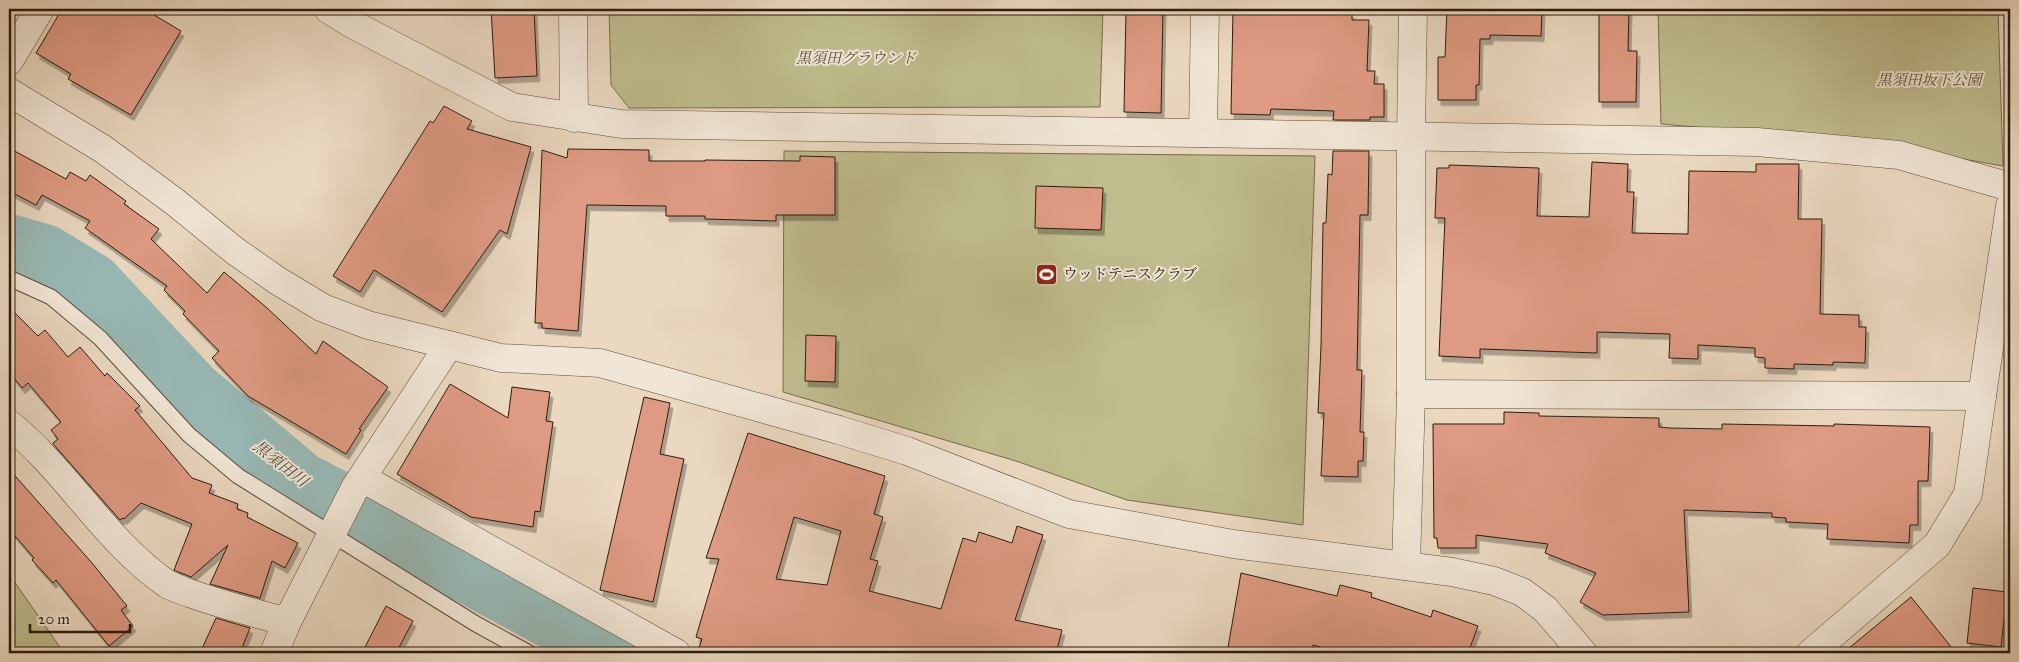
<svg xmlns="http://www.w3.org/2000/svg" width="2019" height="662" font-family="'IM FELL Great Primer','Noto Serif JP',serif">
<style>
.green{fill:#bfbc8d;stroke:#766c4d}
.lines{fill:none;stroke-linecap:round;stroke-linejoin:round}
.river{stroke:#98b9b6;stroke-width:60}
.building{fill:#de9a83;stroke:#2c1c0d;fill-rule:evenodd;filter:url(#shadow)}
.service-casing{stroke:#5c4b3a;stroke-width:17}
.minor-casing{stroke:#5c4b3a;stroke-width:29}
.service{stroke:#f1e6d6;stroke-width:15}
.minor{stroke:#f1e6d6;stroke-width:28}
.labels{text-anchor:middle;stroke-width:4;stroke-linejoin:round;paint-order:stroke}
.park-label{font-size:15px;font-style:italic;fill:#584c33;stroke:#f1e6d6}
.poi-label{font-size:15px;fill:#2c1c0d;stroke:#f1e6d6;text-anchor:start}
.water-label{font-size:16px;font-style:italic;fill:#4c4b40;stroke:#f1e6d6}
</style>
<defs>
<filter id="shadow"><feDropShadow dx="3" dy="5.5" stdDeviation="0" flood-color="#0004"/></filter>
</defs>
<rect width="100%" height="100%" fill="#ead8c0"/>
<filter id="stains"><feTurbulence type="fractalNoise" baseFrequency=".004" numOctaves="4"/><feColorMatrix values="0 0 0 0 .2 0 0 0 0 .09 0 0 0 0 .02 0 0 0 .5 -.17"/></filter>
<radialGradient id="worn" r=".72"><stop offset=".6" stop-color="#630" stop-opacity="0"/><stop offset="1" stop-color="#630" stop-opacity=".3"/></radialGradient>
<g class="green">
<path d="M609,9H1103L1100,107L629,108L611,85Z"/>
<path d="M1658,9H1998L2003,166L1867,142L1661,124Z"/>
<path d="M784,151L1315,156L1303,525L1127,500L1016,461L783,392Z"/>
<path d="M9,574L64,653H9Z"/>
</g>
<g class="lines">
<path class="river" d="M9,244L44,254L92,283L192,390L301,482L382,524L443,560L615,653"/>
</g>
<g class="building">
<path d="M62,9H144L181,31L131,115L68,79L71,74L36,53Z"/>
<path d="M491,9H534L537,76L495,78Z"/>
<path d="M1126,9H1163L1161,113L1124,112Z"/>
<path d="M1233,9H1287V12L1352,13V20H1369L1367,71H1375L1374,84H1384V117H1370V120H1333L1334,111L1271,109L1270,115L1231,114Z"/>
<path d="M1447,9H1542L1541,36L1490,35V39H1480L1479,85H1476V100H1438V57H1445Z"/>
<path d="M1599,9H1629L1628,51H1637L1636,102H1599Z"/>
<path d="M444,106L472,121L467,129L531,147L507,234L500,230L442,312L374,270L360,292L333,276L430,121L433,123Z"/>
<path d="M9,148L66,179L70,172L86,181L90,175L126,201L124,204L159,229L151,239L207,293L224,272L266,307L316,354L323,341L388,387L359,429L361,430L346,454L248,396L212,358L219,351L183,314L185,311L164,290L167,286L85,228L90,221L42,195L36,205L9,191Z"/>
<path d="M568,149L649,150V161H705V160L800,161V156L835,157V215H776V221L705,219V216H666V206L587,205L578,331L542,328V323H535L542,150L567,158Z"/>
<path d="M1333,151H1369L1368,215H1360L1357,370H1362L1360,432H1364L1363,461H1358V477L1321,476L1324,413H1318L1321,346L1323,223H1326L1328,174L1332,175Z"/>
<path d="M1592,162L1628,164L1627,192H1634L1632,233L1688,234L1689,171L1756,172V164H1799L1798,219H1822L1820,314L1859,315V327H1866L1865,363L1833,362V365L1794,364V369L1765,368V358L1755,357V348L1698,345V359L1669,358L1670,334L1597,332V353L1480,349V358L1439,356L1445,218H1435L1437,168H1449V165L1539,168L1537,216L1589,217Z"/>
<path d="M1036,186L1103,188L1101,230L1035,228Z"/>
<path d="M9,307L38,336L45,330L68,357L80,347L105,376L107,373L140,406L135,410L192,478L212,485L209,493L238,504L237,509L248,513L247,517L298,543L285,568L272,561L260,598L210,584L228,545L191,577L176,571L174,570L192,524L141,503L124,519L123,518L120,520L54,445L53,443L58,439L51,430L61,422L28,383L22,388L9,372Z"/>
<path d="M806,335L836,336L835,382L805,381Z"/>
<path d="M450,384L508,418L512,387L550,392L546,421L553,422L540,512L535,511L533,527L471,517L397,474Z"/>
<path d="M644,397L670,403L660,454L684,459L653,602L600,590Z"/>
<path d="M1504,412L1539,413V416L1659,418V427L1669,428L1722,429V424L1834,426V424L1930,427L1928,481H1918V525H1910L1909,543L1827,539L1828,524L1786,522V518L1772,517V513L1684,510L1689,612L1603,615L1580,602L1596,573L1545,553L1548,544L1476,535V548H1438L1437,538H1434L1433,424H1504Z"/>
<path d="M748,433L885,476L874,514L883,517L870,559L878,561L869,591L941,609L963,538L976,542L979,532L1012,543L1017,526L1043,535L1015,620L1062,630L1056,653H716L699,648L702,639L696,637L719,559L706,558ZM794,517L841,531L827,585L776,579Z"/>
<path d="M9,469L92,563L127,606L121,610L133,626L109,646L56,580L53,583L32,560L34,558L9,529Z"/>
<path d="M1241,573L1337,596L1340,585L1372,593L1371,597L1431,617L1433,610L1478,626L1468,653H1343L1313,645L1311,653H1227Z"/>
<path d="M1973,588L2007,592L2001,647L1967,643Z"/>
<path d="M1911,597L1956,653H1843Z"/>
<path d="M386,606L413,621L396,653H362Z"/>
<path d="M216,618L250,628L240,653H200Z"/>
</g>
<g class="lines">
<defs>
<path id="service" d="M9,278L51,297L100,338L189,435L238,476L476,624L529,653"/>
<g id="minor">
<path d="M328,9L354,25L512,107L621,124L1757,142L1899,155L2010,187"/>
<path d="M573,9L574,118"/>
<path d="M9,61L40,9"/>
<path d="M9,92L103,149L175,202L235,251L278,281L323,308L368,325L449,345L355,488L287,622L274,653"/>
<path d="M1203,133L1205,9"/>
<path d="M449,345L501,358L600,363L839,430L907,451L1069,514L1233,544L1452,572L1494,581L1522,592L1545,609L1583,653"/>
<path d="M1411,394L1982,396L2010,206"/>
<path d="M9,424C67,471 105,541 167,584C174,588 184,591 192,594C223,605 255,613 287,622"/>
<path d="M362,478L676,653"/>
<path d="M1406,566L1411,394V135L1413,9"/>
<path d="M1811,653L1937,545L1968,494L1982,396"/>
</g>
</defs>
<use href="#service" class="service-casing"/>
<use href="#minor" class="minor-casing"/>
<use href="#service" class="service"/>
<use href="#minor" class="minor"/>
</g>
<defs>
<symbol id="stadium-square" viewBox="-11 -11 22 22"><rect x="-9" y="-9" width="18" height="18" rx="4" fill="#8f2418" stroke="#f1e6d6"/><path d="M0-5a6.5 5 0 1 0 0 10a6.5 5 0 1 0 0-10ZM-3.5-1.8h7v3.6h-7Z" fill="#fff"/></symbol>
</defs>
<g fill-rule="evenodd">
<use href="#stadium-square" x="1034" y="262" width="25" height="25"/>
</g>
<g class="labels">
<g class="park-label">
<text x="856" y="63">黒須田グラウンド</text>
<text x="1929" y="85">黒須田坂下公園</text>
</g>
<g class="poi-label">
<text x="1063" y="279">ウッドテニスクラブ</text>
</g>
<g class="water-label">
<text transform="translate(281 463) rotate(38)" y="6">黒須田川</text>
</g>
</g>
<rect width="2019" height="662" fill="none" stroke="#ead8c0" stroke-width="30"/>
<rect x="10" y="10" width="1999" height="642" fill="none" stroke="#2c1c0d" stroke-width="2.5"/>
<rect x="15" y="15" width="1989" height="632" fill="none" stroke="#2c1c0d"/>
<path d="M30 624v8h100v-8" fill="none" stroke="#2c1c0d" stroke-width="2.5"/>
<text x="38" y="624" font-size="15" fill="#2c1c0d" stroke="#f1e6d6" stroke-width="4" paint-order="stroke">20 m</text>
<rect width="100%" height="100%" filter="url(#stains)"/>
<rect width="100%" height="100%" fill="url(#worn)"/>
</svg>
